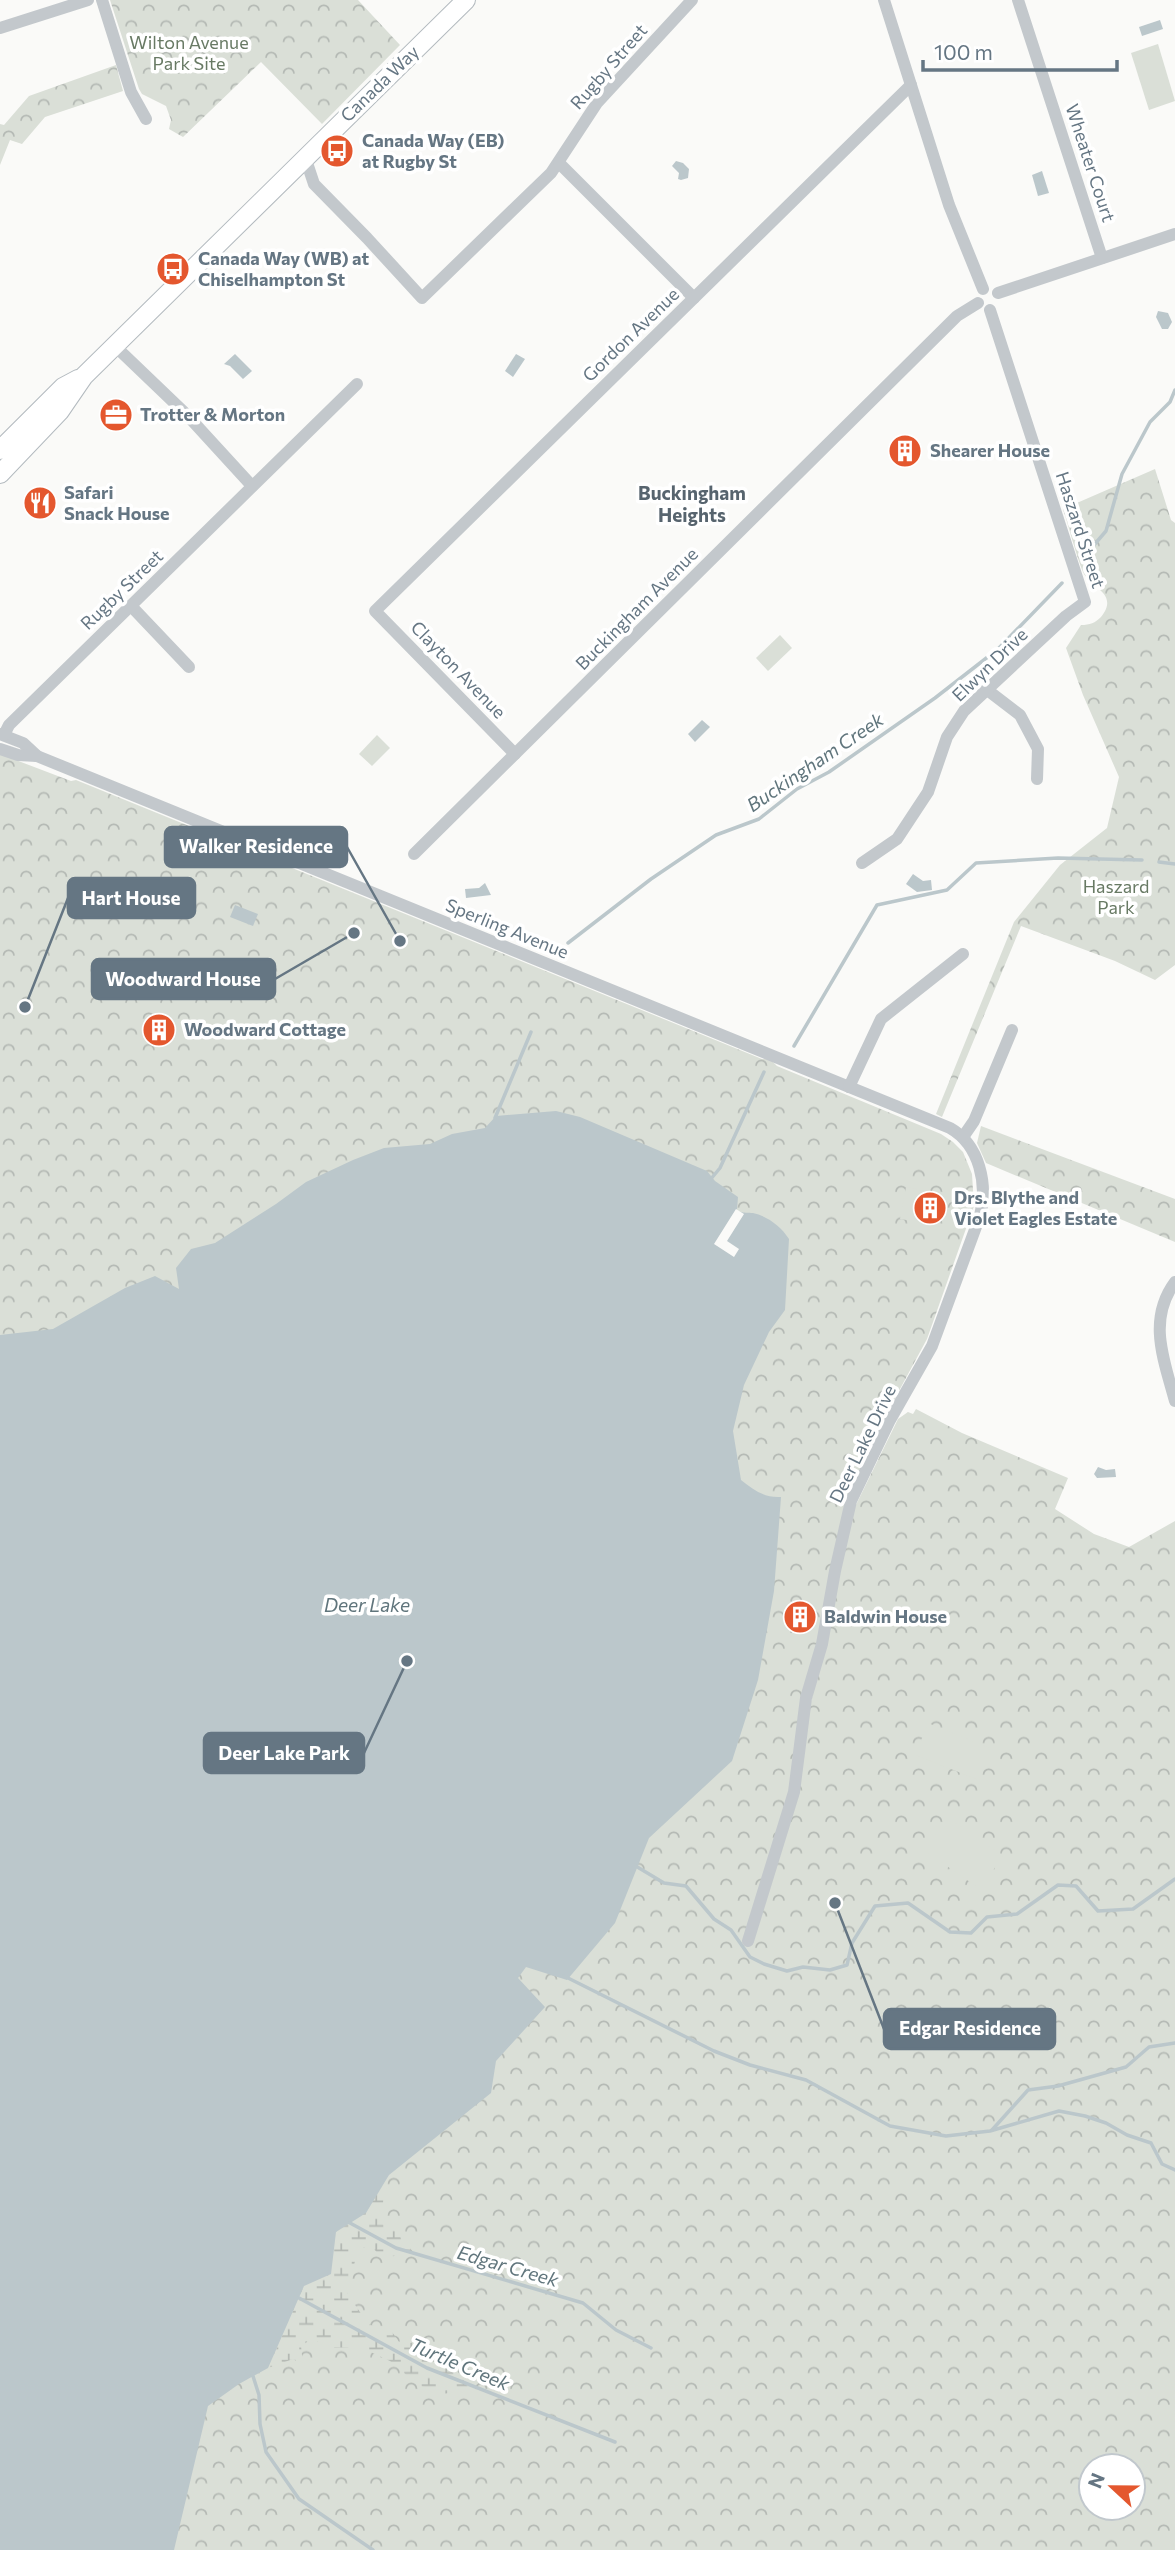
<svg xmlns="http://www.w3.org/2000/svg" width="1175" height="2550" font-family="Commissioner,sans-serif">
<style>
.forest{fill:url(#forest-crowns);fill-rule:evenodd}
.wetland{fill:url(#wetland-marsh)}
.garden{fill:#dadfd7}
.water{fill:#bbc7cb}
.pier{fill:#fafaf8}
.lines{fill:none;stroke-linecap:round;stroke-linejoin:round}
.stream{stroke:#bbc7cb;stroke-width:3.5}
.secondary-casing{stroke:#b3babf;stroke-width:20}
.street{stroke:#c3c8cc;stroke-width:12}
.secondary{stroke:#fff;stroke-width:18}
.labels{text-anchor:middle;stroke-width:7;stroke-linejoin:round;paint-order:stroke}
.park-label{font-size:18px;fill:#687a64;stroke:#fff}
.street-label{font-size:18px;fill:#657683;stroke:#fff}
.poi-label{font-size:18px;font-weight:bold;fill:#657683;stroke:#fff;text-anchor:start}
.neighbourhood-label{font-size:19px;font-weight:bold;fill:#57646e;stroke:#fff}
.water-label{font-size:19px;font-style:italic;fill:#60757c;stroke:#fff}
.leader{fill:none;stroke:#657683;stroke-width:2.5}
.callout-dot{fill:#657683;stroke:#fff;stroke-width:2.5}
.callout{fill:#657683;stroke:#657683;stroke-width:2.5}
.callout-label{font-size:19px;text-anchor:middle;font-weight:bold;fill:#fff}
</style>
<defs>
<pattern id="forest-crowns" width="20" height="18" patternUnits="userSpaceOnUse" patternTransform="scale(1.75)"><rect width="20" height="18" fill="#dadfd7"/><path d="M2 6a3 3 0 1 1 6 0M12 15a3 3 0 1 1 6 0" fill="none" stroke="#b4b9b4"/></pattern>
<pattern id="wetland-marsh" width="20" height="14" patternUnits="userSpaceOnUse" patternTransform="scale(1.75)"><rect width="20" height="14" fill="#dadfd7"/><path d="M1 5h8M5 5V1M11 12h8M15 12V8" fill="none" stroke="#b4b9b4"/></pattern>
</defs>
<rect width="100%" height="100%" fill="#fafaf8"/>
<g class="forest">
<path d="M110,0H358L400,45L322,124L261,62L183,137L169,129L171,120L166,106L142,94L139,89Z"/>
<path d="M116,65L123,91L45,117L22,144L10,140L0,165V124L4,125L29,96Z"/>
<path d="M1155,469L1171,520L1175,523V965L1155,980L1115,961L1021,926L942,1117L936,1114L1014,922L1060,865L1107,828L1119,777L1083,695L1066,648L1081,625C1090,625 1095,623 1101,617C1120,593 1090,588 1083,572C1075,552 1070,530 1063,509Z"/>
<path d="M0,754L71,781L76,780L762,1059H770L777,1066L941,1134L953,1142L963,1152L972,1174L974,1206L927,1339L894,1400L846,1510L808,1716L851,1515L898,1419L908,1412L913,1414L916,1409L962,1433L1068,1478L1055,1509L1094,1534L1129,1547L1175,1521V2550H0ZM1091,2466H1133V2508H1091Z"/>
<path d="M981,1126L1175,1199V1242L986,1163L977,1143Z"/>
</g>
<path class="wetland" d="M389,2175L379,2222L395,2231L414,2253L381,2258L372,2246L349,2250L355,2261L347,2293L368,2324L392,2332L401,2345L424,2340L449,2359L470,2390L442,2394L418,2385L390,2361L360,2347L326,2348L313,2338L301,2346L303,2365L293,2359L268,2368L304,2286L331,2274L336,2232Z"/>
<g class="garden">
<path d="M1158,44L1175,101L1149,110L1131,53Z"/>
<path d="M780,635L792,648L768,671L756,658Z"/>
<path d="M377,735L390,748L372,766L359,754Z"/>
<path d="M906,1187L917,1189L913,1221L900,1219Z"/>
<path d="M928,1723L992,1749L979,1780L915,1755Z"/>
<path d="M947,1817L1003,1856L980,1889L925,1851Z"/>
</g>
<g class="water">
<path d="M1160,20L1163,29L1142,36L1139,27Z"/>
<path d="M676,161L683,163L689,169L688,178L681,180L678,179L679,173L672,166Z"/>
<path d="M1042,171L1049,193L1038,196L1032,175Z"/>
<path d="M1158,311L1168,313L1172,322L1168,329H1162L1156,317Z"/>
<path d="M235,354L252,371L243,379L230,366L224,364Z"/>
<path d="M516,354L525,359L513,377L505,371Z"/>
<path d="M702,720L710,727L695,742L688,734Z"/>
<path d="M913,874L923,881L931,880L932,890L917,892L906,884Z"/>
<path d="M485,883L491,895L466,898L465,889L479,888Z"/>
<path d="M235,905L258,914L253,926L230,917Z"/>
<path d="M556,1111L580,1117L707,1171L715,1181L738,1197L737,1210C743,1214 745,1212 753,1213C767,1216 781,1226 789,1239L785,1310L769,1332L744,1385L733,1431L741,1480C754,1490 764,1498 781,1497L774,1591L758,1680L732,1761L649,1838L615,1923L567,1980L526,1967L518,1978L545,2007L496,2061L491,2093L389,2175L366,2213L336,2232L331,2274L304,2286L268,2368L239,2384L208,2406L174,2550H0V1335L53,1329L125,1288L155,1276L179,1289L176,1268L191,1249L215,1243L276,1204L306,1182L353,1160L384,1148L430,1144L452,1134L485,1128L496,1116Z"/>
<path d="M1098,1467L1106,1470L1115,1469L1116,1477L1097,1478L1094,1474Z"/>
</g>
<path class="pier" d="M736,1209L744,1214L727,1241L739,1249L734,1257L714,1244Z"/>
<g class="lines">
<g class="stream">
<path d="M1082,559L1106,531L1122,474L1150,422L1170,402L1175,390"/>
<path d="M1159,862L1175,864"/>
<path d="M568,943L651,879L716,835L759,819L797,789L829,772L935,698L998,649L1062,583"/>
<path d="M794,1046L877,905L947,890L976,863L1058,858L1142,860"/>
<path d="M495,1118L531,1032"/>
<path d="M710,1180L720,1168L764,1072"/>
<path d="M634,1865L664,1883L686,1886L714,1919L731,1930L750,1957L764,1964L787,1971L803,1967L830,1970L847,1965L852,1943L875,1906L908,1903L950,1932L971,1933L987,1917L1017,1914L1058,1885L1076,1886L1098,1911L1133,1909L1175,1879"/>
<path d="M564,1976L714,2051L750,2065L806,2080L890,2126L946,2136L990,2131L1059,2111L1085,2116L1106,2123L1127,2135L1151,2143L1162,2164L1175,2170"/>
<path d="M992,2130L1028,2090L1058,2086L1126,2067L1149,2047L1175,2043"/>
<path d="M350,2223L396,2248L583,2303L616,2330L651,2348"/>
<path d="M299,2298L427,2368L615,2442"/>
<path d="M252,2373L259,2395L260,2424L266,2452L299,2499L373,2550"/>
</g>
<defs>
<g id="secondary">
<path d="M0,450L63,387L78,379"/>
<path d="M0,474L60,411L84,376L466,0"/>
</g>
</defs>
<use href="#secondary" class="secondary-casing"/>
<g class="street">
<path d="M102,0L131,92L146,119"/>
<path d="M884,0L949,205L983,289"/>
<path d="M1018,0L1102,258"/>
<path d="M0,28L88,0"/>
<path d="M305,157L314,184L367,238L422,298L551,173L597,103L692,0"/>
<path d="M559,163L694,298"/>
<path d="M998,293L1175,234"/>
<path d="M116,347L187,415L252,486"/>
<path d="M132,607L189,667"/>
<path d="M986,689L1020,715L1038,749L1037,779"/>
<path d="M0,734L23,743L37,756"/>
<path d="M4,735L9,725L357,384"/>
<path d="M0,749L18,755L37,756L950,1128C980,1145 988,1185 980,1216L932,1346L890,1420L851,1501L835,1571L822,1644L806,1698L794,1792L748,1941"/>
<path d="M515,754L375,611L911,85"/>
<path d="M414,854L957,316L978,303"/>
<path d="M862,863L897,839L928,792L947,737L964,711L1066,616L1085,602L990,310"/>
<path d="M849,1087L881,1019L963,954"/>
<path d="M963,1137L974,1121L1012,1030"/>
<path d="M1175,1282C1147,1320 1164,1360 1175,1401"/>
</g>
<use href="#secondary" class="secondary"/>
</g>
<defs>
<symbol id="bus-disc" viewBox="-11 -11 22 22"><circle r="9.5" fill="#e4572e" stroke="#fff"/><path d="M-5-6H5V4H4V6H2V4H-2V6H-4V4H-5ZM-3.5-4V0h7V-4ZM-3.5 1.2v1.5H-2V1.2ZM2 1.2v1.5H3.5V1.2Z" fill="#fff"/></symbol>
<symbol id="office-disc" viewBox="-11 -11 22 22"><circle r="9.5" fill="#e4572e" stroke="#fff"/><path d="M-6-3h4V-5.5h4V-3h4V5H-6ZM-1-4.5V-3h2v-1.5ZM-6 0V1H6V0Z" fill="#fff"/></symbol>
<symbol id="building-disc" viewBox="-11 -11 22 22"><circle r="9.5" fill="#e4572e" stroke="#fff"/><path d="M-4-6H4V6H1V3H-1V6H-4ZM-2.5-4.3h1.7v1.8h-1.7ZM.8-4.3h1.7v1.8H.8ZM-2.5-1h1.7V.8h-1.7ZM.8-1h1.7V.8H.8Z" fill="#fff"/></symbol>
<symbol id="restaurant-disc" viewBox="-11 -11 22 22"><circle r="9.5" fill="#e4572e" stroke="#fff"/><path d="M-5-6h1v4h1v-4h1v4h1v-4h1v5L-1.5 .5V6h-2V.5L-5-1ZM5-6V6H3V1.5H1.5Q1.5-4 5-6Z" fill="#fff"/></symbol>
</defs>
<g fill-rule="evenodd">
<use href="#bus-disc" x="318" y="132" width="38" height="38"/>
<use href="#bus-disc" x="154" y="250" width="38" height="38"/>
<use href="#office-disc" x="97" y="396" width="38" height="38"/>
<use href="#building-disc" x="886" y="432" width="38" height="38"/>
<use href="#restaurant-disc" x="21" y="484" width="38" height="38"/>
<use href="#building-disc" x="140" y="1011" width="38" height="38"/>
<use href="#building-disc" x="911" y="1189" width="38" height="38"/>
<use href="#building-disc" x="781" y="1598" width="38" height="38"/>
</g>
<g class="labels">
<g class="park-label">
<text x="189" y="49">Wilton Avenue<tspan x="189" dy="21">Park Site</tspan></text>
<text x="1116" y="893">Haszard<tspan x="1116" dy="21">Park</tspan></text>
</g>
<g class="street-label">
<text transform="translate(609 67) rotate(-49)" y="6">Rugby Street</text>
<text transform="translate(380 84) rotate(-44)" y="6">Canada Way</text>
<text transform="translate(1090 163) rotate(72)" y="6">Wheater Court</text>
<text transform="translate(631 335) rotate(-44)" y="6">Gordon Avenue</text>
<text transform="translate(1080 530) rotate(72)" y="6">Haszard Street</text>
<text transform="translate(122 590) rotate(-44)" y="6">Rugby Street</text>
<text transform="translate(637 609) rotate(-45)" y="6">Buckingham Avenue</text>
<text transform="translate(990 665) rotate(-44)" y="6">Elwyn Drive</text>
<text transform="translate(458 670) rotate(46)" y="6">Clayton Avenue</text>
<text transform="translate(507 929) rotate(22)" y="6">Sperling Avenue</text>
<text transform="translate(863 1444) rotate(-64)" y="6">Deer Lake Drive</text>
</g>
<g class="poi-label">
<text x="362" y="147">Canada Way (EB)<tspan x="362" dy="21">at Rugby St</tspan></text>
<text x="198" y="265">Canada Way (WB) at<tspan x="198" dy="21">Chiselhampton St</tspan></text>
<text x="140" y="421">Trotter &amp; Morton</text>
<text x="930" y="457">Shearer House</text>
<text x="64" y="499">Safari<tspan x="64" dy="21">Snack House</tspan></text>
<text x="184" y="1036">Woodward Cottage</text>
<text x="954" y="1204">Drs. Blythe and<tspan x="954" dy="21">Violet Eagles Estate</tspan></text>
<text x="824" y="1623">Baldwin House</text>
</g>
<g class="neighbourhood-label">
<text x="692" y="500">Buckingham<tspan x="692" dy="22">Heights</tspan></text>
</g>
<g class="water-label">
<text transform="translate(815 762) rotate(-34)" y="7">Buckingham Creek</text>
<text x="367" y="1612">Deer Lake</text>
<text transform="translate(508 2266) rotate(16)" y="7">Edgar Creek</text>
<text transform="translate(460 2364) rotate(23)" y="7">Turtle Creek</text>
</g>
</g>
<path class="leader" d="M400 941L347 847M25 1007L68 898M354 933L275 979M407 1661L364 1753M835 1903L884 2029"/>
<g class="callout-dot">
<circle cx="400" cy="941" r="7"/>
<circle cx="25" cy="1007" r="7"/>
<circle cx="354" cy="933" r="7"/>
<circle cx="407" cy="1661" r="7"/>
<circle cx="835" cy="1903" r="7"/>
</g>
<g class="callout">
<rect x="165" y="827" width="182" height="40" rx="7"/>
<rect x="68" y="878" width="127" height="40" rx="7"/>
<rect x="92" y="959" width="183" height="40" rx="7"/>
<rect x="204" y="1733" width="160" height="40" rx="7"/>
<rect x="884" y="2009" width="171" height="40" rx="7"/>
</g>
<g class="callout-label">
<text x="256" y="853">Walker Residence</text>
<text x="131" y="905">Hart House</text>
<text x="183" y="986">Woodward House</text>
<text x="284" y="1760">Deer Lake Park</text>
<text x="970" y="2035">Edgar Residence</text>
</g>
<g transform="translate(1112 2487) rotate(292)"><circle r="33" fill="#ffffff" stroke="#c1c8cd" stroke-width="2"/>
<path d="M0-5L12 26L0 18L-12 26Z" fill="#e4572e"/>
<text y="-10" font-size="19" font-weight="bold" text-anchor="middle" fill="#657683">N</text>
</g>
<path d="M923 60v10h194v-10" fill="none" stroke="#657683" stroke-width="3.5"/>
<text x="934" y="60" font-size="21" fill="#657683" stroke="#ffffff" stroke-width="5" paint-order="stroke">100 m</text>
</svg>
